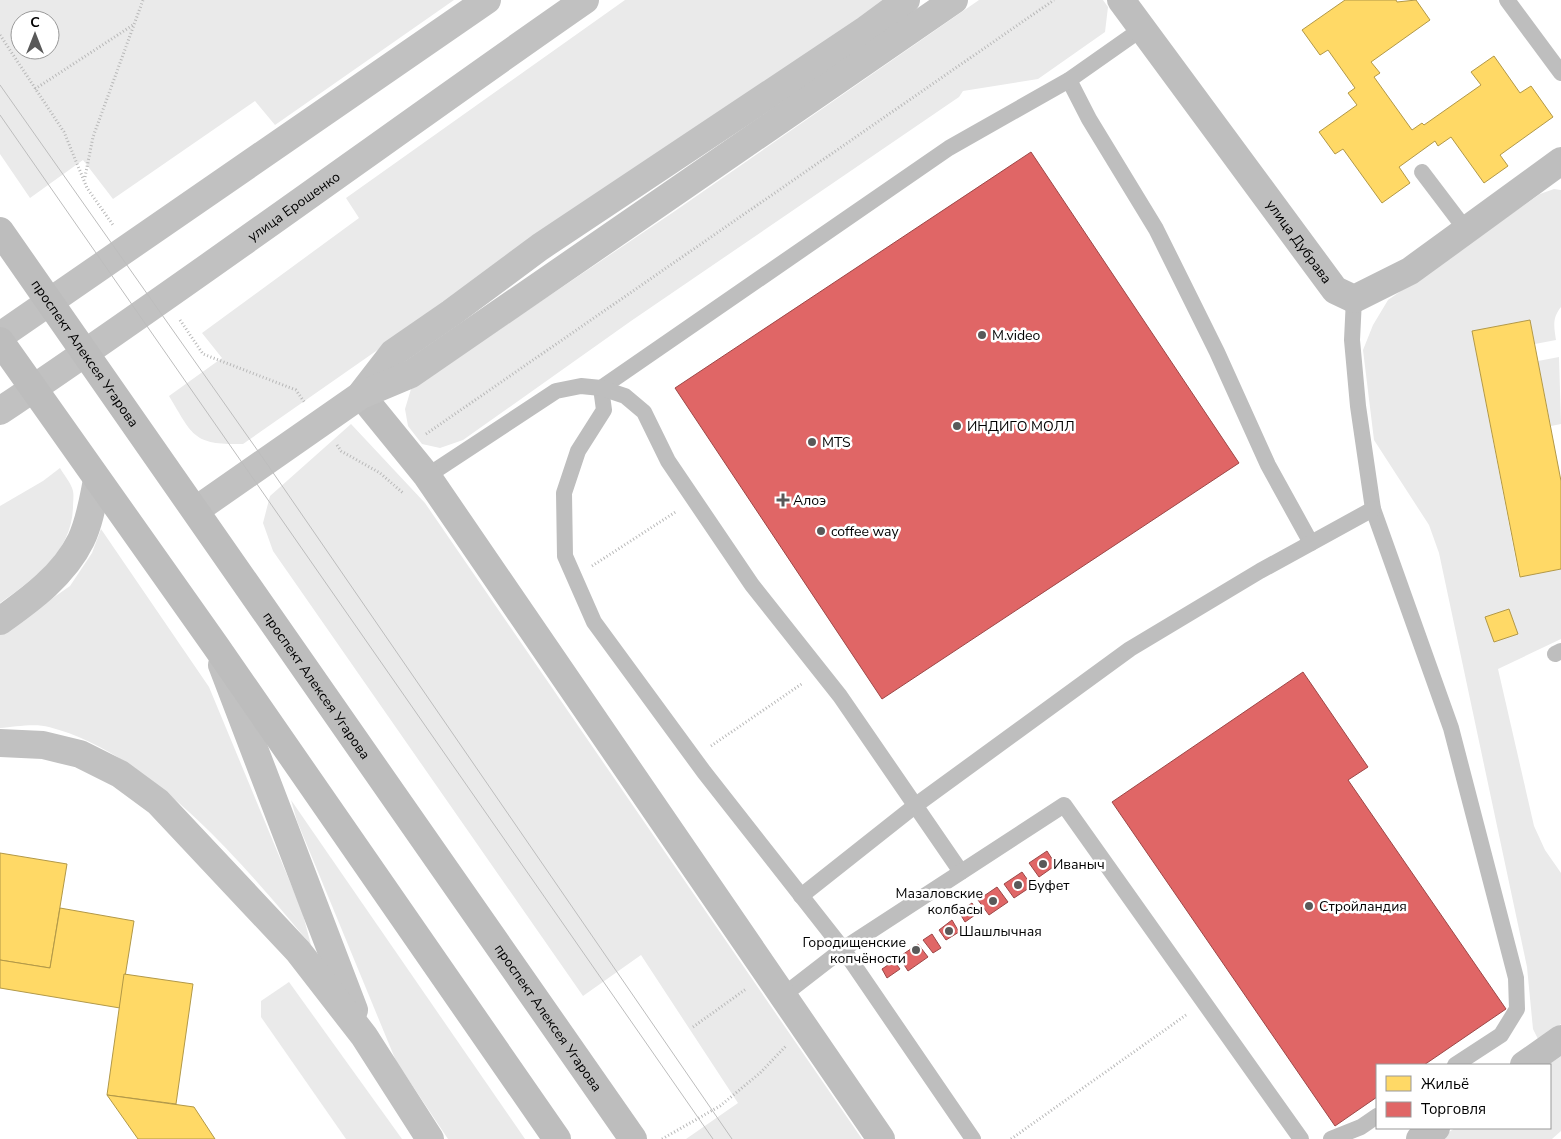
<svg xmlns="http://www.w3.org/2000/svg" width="1561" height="1139" font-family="'Nunito Sans',sans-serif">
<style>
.green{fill:#eaeaea;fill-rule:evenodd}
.homes{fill:#ffd966;stroke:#b29847}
.shops{fill:#e06666;stroke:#9d4747}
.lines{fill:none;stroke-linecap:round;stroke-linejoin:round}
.path{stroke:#b8b8b8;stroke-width:3;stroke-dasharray:1 2.5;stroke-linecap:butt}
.service{stroke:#bebebe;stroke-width:16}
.minor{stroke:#bebebe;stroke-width:28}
.secondary{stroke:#c1c1c1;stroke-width:28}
.primary{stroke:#bdbdbd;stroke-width:28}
.tram{stroke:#bdbdbd;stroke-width:1}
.poi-dot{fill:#595959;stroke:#fff;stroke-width:2}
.labels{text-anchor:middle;stroke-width:5;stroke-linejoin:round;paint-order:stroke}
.street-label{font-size:14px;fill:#000;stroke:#fff}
.poi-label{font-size:14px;fill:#000;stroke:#fff;text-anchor:start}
</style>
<rect width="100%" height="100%" fill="#fff"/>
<g class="green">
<path d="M0,0H454L275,125L255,101L113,199L83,160L30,198L0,154ZM20,20H50V50H20Z"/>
<path d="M625,0H886L654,157L243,444C193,445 193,436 169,396L222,358L202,333L359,218L346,198Z"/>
<path d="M979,0H1103L1108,7L1105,32L1038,79L963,91L959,97L631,321L463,440L440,448L422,444L408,426L405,409L411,389L675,211Z"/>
<path d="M1554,189L1561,190V307C1552,318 1554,327 1556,340L1535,344L1530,320L1472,331L1519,577L1561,569V639L1498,669L1534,826L1545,850L1561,873V1024L1539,1041L1533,1029L1527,967L1439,553L1429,525L1374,440L1363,350L1373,325L1388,300L1540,194Z"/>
<path d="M1559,357L1561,424L1551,426L1538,361Z"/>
<path d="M351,424L425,503L862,1139H686L738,1103L641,955L583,996L273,551L263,523L270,496Z"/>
<path d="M60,468C64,475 71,483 73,491C74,496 73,502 73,507C72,552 34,579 0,603V506L43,481Z"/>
<path d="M101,529L209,687L302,911L311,945C245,866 151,753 49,727C35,723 14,727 0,728V635L70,586L92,553Z"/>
<path d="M291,800L525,1139H448L396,1061L297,821Z"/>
<path d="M289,982L402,1139H346L261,1017V1001Z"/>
<path d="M1561,1053V1131L1552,1139H1439L1455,1128H1550V1065H1544Z"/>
</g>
<g class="homes">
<path d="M1345,0H1396L1397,2L1416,0L1430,20L1371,62L1380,73L1374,77L1412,130L1422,123L1424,125L1481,85L1471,72L1494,56L1520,93L1531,86L1553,117L1500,155L1508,166L1484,183L1451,137L1438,146L1435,141L1399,167L1410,183L1382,203L1343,149L1335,154L1319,132L1357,105L1348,93L1355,88L1328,50L1320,55L1302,30Z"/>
<path d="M1530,320L1561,481V569L1520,577L1472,331Z"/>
<path d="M1509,609L1518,634L1494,642L1485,617Z"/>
<path d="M0,853L67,864L50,968L0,960Z"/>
<path d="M60,908L134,921L120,1008L0,988V960L50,968Z"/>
<path d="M124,974L193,984L176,1104L107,1095Z"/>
<path d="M107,1095L194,1107L215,1139H138Z"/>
</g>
<g class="shops">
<path d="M1031,152L1239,463L882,699L675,388Z"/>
<path d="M1303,672L1368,767L1348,780L1506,1009L1424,1065H1377V1097L1335,1126L1112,802Z"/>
<path d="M1047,851L1056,865L1039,877L1029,863Z"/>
<path d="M1022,872L1032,886L1014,898L1004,884Z"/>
<path d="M997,887L1008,902L989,915L978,900Z"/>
<path d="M972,903L978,913L965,922L959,912Z"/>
<path d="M952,920L959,932L946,940L939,930Z"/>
<path d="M932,934L941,948L933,953L923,940Z"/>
<path d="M918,944L928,957L908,971L899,957Z"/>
<path d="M894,961L900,969L887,978L882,969Z"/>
</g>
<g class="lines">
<g class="path">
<path d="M0,35L64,132L87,188L113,225"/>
<path d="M35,89L133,25"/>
<path d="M85,177L93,137L143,0"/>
<path d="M180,320L203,354L296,390L305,403"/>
<path d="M426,434L1054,0"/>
<path d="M337,445L341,451L380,473L403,493"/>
<path d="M592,566L677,511"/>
<path d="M711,746L803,683"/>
<path d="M693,1027L746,989"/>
<path d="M662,1139L720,1106L760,1073L786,1046"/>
<path d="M1011,1139L1186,1015"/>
</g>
<g class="service">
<path d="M1507,0L1561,73"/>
<path d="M1069,80L1089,119L1156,229L1217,352L1268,465L1311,543"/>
<path d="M1422,172L1466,230"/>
<path d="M1354,299L1352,340L1358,406L1373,509L1451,728L1516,978L1517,1009L1501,1035L1455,1065"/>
<path d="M601,388L604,410L578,451L564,493L565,556L594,622L704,772L843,949L973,1139"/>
<path d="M601,388L949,148L1069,80L1143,28"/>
<path d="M427,476L556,391L581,386L601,388L625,396L644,412L668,461L752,585L840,696L961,872"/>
<path d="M1555,654L1561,651"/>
<path d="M801,896L916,805L1130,649L1260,571L1373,509"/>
<path d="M781,997L843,949L1064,805L1301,1139"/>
<path d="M1331,1139L1361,1127L1377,1116"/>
</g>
<g class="minor">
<path id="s1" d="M1121,0L1335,290L1354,299L1410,271L1561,161"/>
<path d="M361,395L427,476L881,1139"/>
<path d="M1524,1065L1561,1039"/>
<path d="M1420,1139L1436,1128"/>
</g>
<g class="secondary">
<path d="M0,336L487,0"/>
<path d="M362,393L393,353L451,313L540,247L864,31L906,0"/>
<path id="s2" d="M0,411C198,278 389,136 585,0"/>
<path d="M196,510L361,395L411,374L954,0"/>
<path d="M0,621C31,599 64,575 81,540C90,521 93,500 97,480"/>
<path d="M222,665L354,1010"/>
<path d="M0,743L43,745L80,754L120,774L158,802L298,951L364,1036L430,1139"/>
</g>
<g class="primary">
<path id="s3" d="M0,231L633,1139"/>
<path d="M0,341L215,645L557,1139"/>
</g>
<g class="tram">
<path d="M0,85L265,461L732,1139"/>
<path d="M0,115L713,1139"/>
</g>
</g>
<g class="poi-dot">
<circle cx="982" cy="335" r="5"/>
<circle cx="957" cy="426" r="5"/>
<circle cx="812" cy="442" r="5"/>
<path d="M780.5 492.5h5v5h5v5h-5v5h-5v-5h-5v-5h5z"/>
<circle cx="821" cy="531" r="5"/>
<circle cx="1043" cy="864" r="5"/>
<circle cx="1018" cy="885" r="5"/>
<circle cx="993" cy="901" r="5"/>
<circle cx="1309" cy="906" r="5"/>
<circle cx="949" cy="931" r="5"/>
<circle cx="916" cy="950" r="5"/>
</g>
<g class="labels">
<g class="street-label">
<text dy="5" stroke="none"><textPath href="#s2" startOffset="358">улица Ерошенко</textPath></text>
<text dy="5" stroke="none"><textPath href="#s1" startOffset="300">улица Дубрава</textPath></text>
<text dy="5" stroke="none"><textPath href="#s3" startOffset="149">проспект Алексея Угарова</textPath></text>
<text dy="5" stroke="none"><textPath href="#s3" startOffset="554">проспект Алексея Угарова</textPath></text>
<text dy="5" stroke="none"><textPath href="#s3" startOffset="959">проспект Алексея Угарова</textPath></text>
</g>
<g class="poi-label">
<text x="992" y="340">M.video</text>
<text x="967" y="431">ИНДИГО МОЛЛ</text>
<text x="822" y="447">MTS</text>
<text x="793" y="505">Алоэ</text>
<text x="831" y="536">coffee way</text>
<text x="1053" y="869">Иваныч</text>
<text x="1028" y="890">Буфет</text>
<text x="983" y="898" text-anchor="end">Мазаловские<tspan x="983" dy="16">колбасы</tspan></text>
<text x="1319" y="911">Стройландия</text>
<text x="959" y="936">Шашлычная</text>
<text x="906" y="947" text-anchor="end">Городищенские<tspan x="906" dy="16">копчёности</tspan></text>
</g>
</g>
<rect x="1376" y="1064" width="175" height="65" fill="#ffffff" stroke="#999999"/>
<rect x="1386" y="1076" width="25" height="15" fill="#ffd966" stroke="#999999"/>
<text x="1421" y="1089" font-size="15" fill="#000000">Жильё</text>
<rect x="1386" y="1102" width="25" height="15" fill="#e06666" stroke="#999999"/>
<text x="1421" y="1114" font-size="15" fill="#000000">Торговля</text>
<g transform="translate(35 35)"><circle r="24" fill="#ffffff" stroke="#999999"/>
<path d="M0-4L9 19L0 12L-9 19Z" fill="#595959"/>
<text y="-8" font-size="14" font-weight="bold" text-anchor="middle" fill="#000000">С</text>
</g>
</svg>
